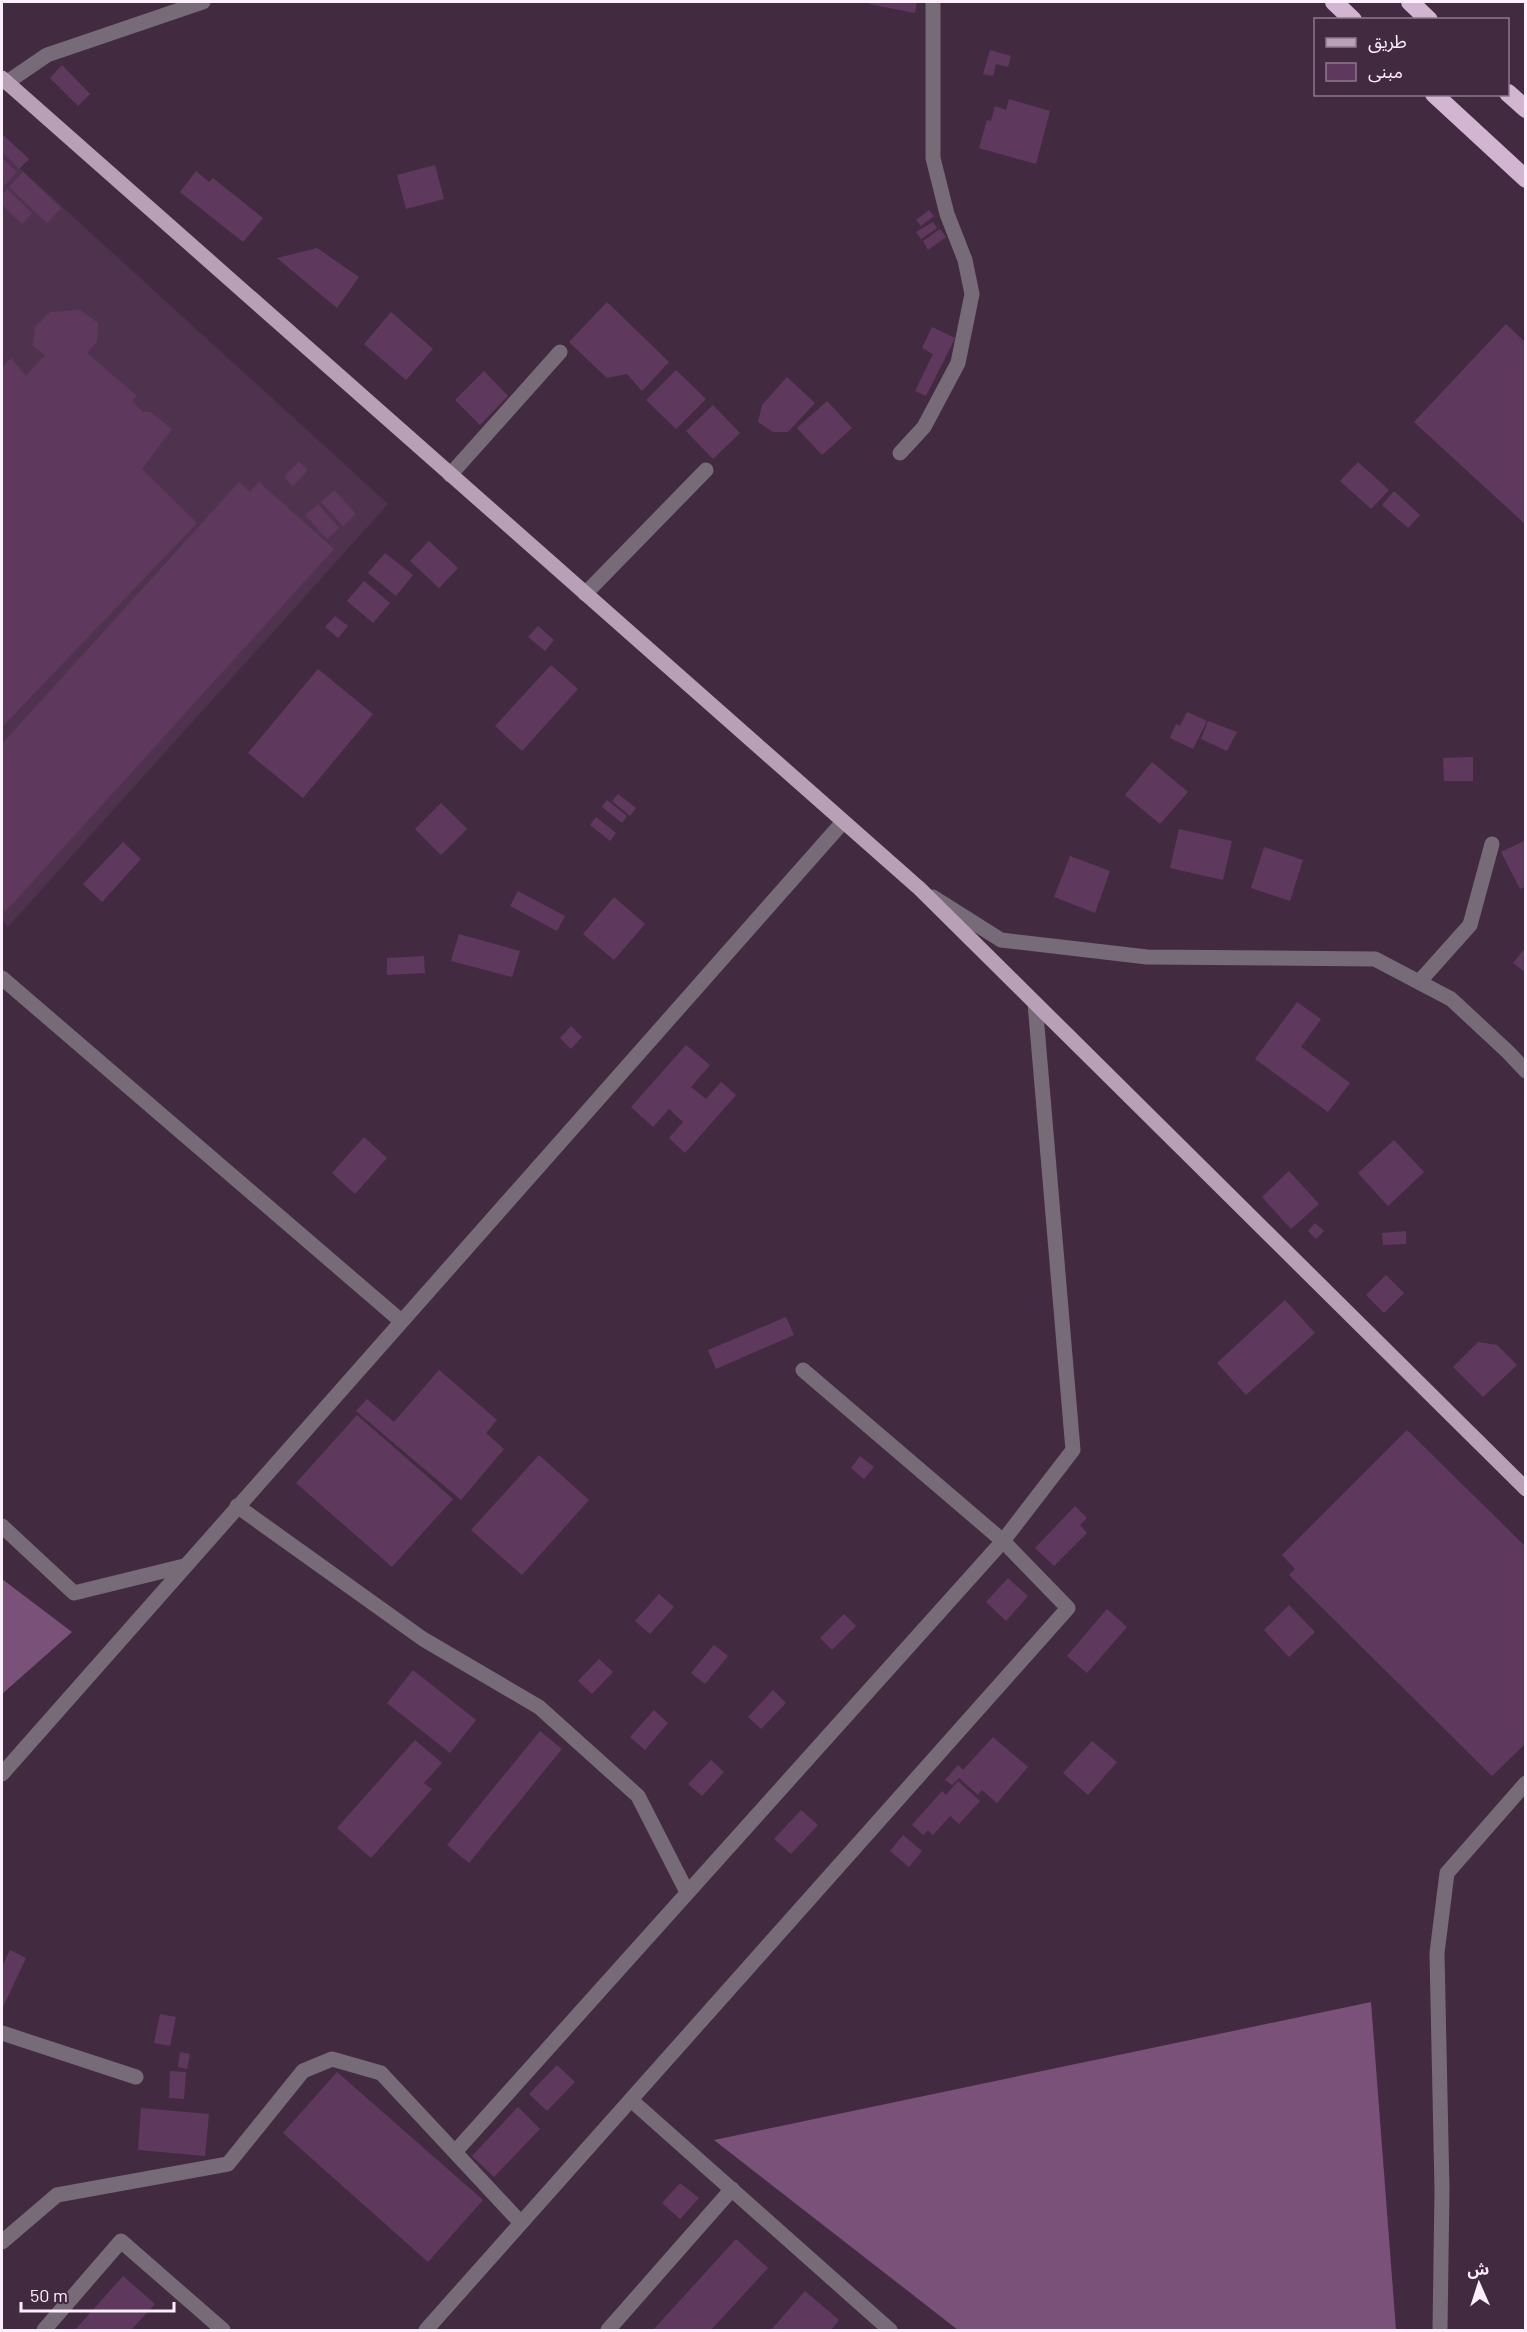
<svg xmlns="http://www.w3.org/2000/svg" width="1527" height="2332" font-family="Barlow,'Noto Sans Arabic',sans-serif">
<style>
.built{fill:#4f334e}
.forest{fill:#7a5179}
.building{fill:#5f385e}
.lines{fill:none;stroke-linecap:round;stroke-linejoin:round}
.minor{stroke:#766b76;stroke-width:15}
.tertiary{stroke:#766b76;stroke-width:15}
.primary{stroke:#b8a0b7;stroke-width:15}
.motorway{stroke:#d2b5d0;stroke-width:18}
</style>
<rect width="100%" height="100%" fill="#422b41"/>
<path class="built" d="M2,152L388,504L8,927L2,921Z"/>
<g class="forest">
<path d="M2,1579L72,1632L2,1694Z"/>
<path d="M1371,2002L1396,2330H958L714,2140Z"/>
</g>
<g class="building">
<path d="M870,2H917L915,13L869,4Z"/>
<path d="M990,50L1011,56L1008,67L996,64L993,76L983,74Z"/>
<path d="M62,65L90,94L78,106L50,78Z"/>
<path d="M1009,99L1050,111L1036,164L979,148L987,120L991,121L995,106L1006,110Z"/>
<path d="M2,134L29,159L19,169L2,152Z"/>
<path d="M2,158L17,172L4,186L2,184Z"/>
<path d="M435,165L444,199L406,209L397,175Z"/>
<path d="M196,171L209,182L213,178L263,218L243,242L180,192Z"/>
<path d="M23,172L61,208L47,223L9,187Z"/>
<path d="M7,189L32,213L22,224L2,205V195Z"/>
<path d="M929,210L934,216L921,226L916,220Z"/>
<path d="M933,222L937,228L921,239L916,232Z"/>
<path d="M940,229L946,237L928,250L923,241Z"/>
<path d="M317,248L359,277L337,308L277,258Z"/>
<path d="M607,302L669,362L642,391L627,374L607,378L569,342Z"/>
<path d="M80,310L98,323L97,342L87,353L137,396L132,401L143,412H150L172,429L142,469L197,523L2,727V368L11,358L26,376L45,355L33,346L35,327L50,312Z"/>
<path d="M391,312L433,349L406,380L364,344Z"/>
<path d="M1506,324L1526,343V525L1414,422Z"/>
<path d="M932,327L955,338L926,396L915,391L933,354L922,348Z"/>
<path d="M676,370L706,399L676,429L646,400Z"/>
<path d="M484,371L508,396L480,425L455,400Z"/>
<path d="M787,377L815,403L788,432H773L758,422L762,405Z"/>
<path d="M827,401L852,428L822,455L797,428Z"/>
<path d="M713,405L740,433L713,459L686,431Z"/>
<path d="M299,461L308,470L293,486L284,477Z"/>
<path d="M1358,462L1389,490L1371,509L1340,481Z"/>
<path d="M239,482L250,492L259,482L334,549L5,912L2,908V744Z"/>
<path d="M334,490L356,514L343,526L321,502Z"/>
<path d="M1394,491L1420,515L1408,528L1382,505Z"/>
<path d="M318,504L339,528L327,539L305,515Z"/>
<path d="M429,541L458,568L439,588L410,561Z"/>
<path d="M385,553L413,575L396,596L368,573Z"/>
<path d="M364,581L390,603L373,623L347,601Z"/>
<path d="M335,616L348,626L338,638L325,627Z"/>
<path d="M538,626L554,640L545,651L528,637Z"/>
<path d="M551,665L578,689L522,751L495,726Z"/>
<path d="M318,669L373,714L303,798L248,753Z"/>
<path d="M1187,712L1207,721L1193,749L1170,738L1176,724L1180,726Z"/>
<path d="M1208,721L1237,732L1227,751L1201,739Z"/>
<path d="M1473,757V781H1444L1443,758Z"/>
<path d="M1152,762L1188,792L1160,824L1125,795Z"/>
<path d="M618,794L636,808L630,816L612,801Z"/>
<path d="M607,800L627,816L622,823L602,807Z"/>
<path d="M441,803L467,829L441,855L415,829Z"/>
<path d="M596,817L616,833L610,841L590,825Z"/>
<path d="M1179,829L1232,841L1223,880L1170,868Z"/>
<path d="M1526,840V886L1520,889L1501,852Z"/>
<path d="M123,842L141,859L102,902L83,884Z"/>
<path d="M1264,847L1303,860L1290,901L1251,888Z"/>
<path d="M1070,856L1110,871L1095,913L1054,897Z"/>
<path d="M518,891L565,916L557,931L510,906Z"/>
<path d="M614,897L645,924L614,960L583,934Z"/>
<path d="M459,934L520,951L512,977L451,961Z"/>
<path d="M1526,947V973L1513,963Z"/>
<path d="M424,956L425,973L387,975V958Z"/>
<path d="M1297,1002L1321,1019L1301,1047L1350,1083L1328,1112L1255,1059Z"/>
<path d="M571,1026L582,1037L571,1049L560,1038Z"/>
<path d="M686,1045L710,1065L691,1087L706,1099L721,1082L736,1095L685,1153L669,1138L683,1122L669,1109L653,1127L631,1107Z"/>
<path d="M364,1137L387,1158L355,1194L332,1173Z"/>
<path d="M1394,1140L1424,1172L1388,1206L1358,1173Z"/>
<path d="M1289,1171L1319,1204L1291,1229L1262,1197Z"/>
<path d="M1315,1223L1324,1231L1316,1239L1308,1231Z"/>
<path d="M1406,1231V1244L1383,1245L1382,1233Z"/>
<path d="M1386,1275L1404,1293L1384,1313L1366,1295Z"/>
<path d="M1285,1300L1315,1333L1246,1395L1217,1363Z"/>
<path d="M786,1317L794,1335L716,1369L708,1350Z"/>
<path d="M1478,1342L1497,1345L1517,1365L1483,1397L1453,1367Z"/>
<path d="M439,1370L497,1420L486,1433L504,1449L461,1500L356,1411L367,1399L394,1422Z"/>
<path d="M357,1415L453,1499L392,1567L296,1483Z"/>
<path d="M1407,1430L1526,1547V1743L1492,1776L1289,1575L1295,1569L1282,1555Z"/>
<path d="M539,1455L589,1500L522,1575L471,1530Z"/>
<path d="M860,1456L874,1467L864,1479L851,1468Z"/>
<path d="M1075,1506L1087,1518L1080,1525L1087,1533L1054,1566L1035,1548Z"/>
<path d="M1008,1578L1028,1596L1006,1621L986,1602Z"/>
<path d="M659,1594L674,1607L650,1634L635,1621Z"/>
<path d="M1289,1605L1315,1632L1289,1657L1264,1630Z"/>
<path d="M1107,1609L1127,1627L1087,1673L1067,1656Z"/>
<path d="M844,1614L856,1626L832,1650L820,1638Z"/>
<path d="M714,1645L728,1656L705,1684L691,1673Z"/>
<path d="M599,1659L613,1672L592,1694L578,1681Z"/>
<path d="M413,1670L476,1720L450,1753L387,1703Z"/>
<path d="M773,1690L786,1703L761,1729L748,1717Z"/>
<path d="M654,1710L668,1723L645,1750L630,1737Z"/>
<path d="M540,1731L562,1749L469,1863L447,1845Z"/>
<path d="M993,1737L1028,1767L997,1803L982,1790L978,1795L959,1778L952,1785L945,1780L958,1765L963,1770Z"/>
<path d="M415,1740L442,1763L424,1783L432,1789L371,1858L337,1828Z"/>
<path d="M1092,1741L1117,1762L1088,1795L1063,1773Z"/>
<path d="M711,1760L724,1772L702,1796L688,1784Z"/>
<path d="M958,1781L980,1801L959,1824L950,1816L933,1835L928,1830L923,1835L912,1825L942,1791L946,1795Z"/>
<path d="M801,1810L818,1825L791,1854L774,1839Z"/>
<path d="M903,1835L922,1851L909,1867L890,1851Z"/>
<path d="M10,1950L26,1958L2,2009V1967Z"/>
<path d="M160,2014L176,2017L170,2046L154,2043Z"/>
<path d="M180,2052L190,2054L187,2069L178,2067Z"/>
<path d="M557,2065L575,2082L547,2111L529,2094Z"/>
<path d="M170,2071L186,2072L184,2099L169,2098Z"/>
<path d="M337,2072L483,2200L428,2262L283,2133Z"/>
<path d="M518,2107L540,2129L494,2177L472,2156Z"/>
<path d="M141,2108L209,2114L205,2156L138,2150Z"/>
<path d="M680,2183L699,2198L680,2219L662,2203Z"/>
<path d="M736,2239L768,2268L711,2330H653Z"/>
<path d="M123,2276L155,2304L131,2330H75Z"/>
<path d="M805,2291L839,2320L831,2330H771Z"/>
</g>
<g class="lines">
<g class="minor">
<path d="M6,83L47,55L203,2"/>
<path d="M900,453L924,427L958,363L972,294L965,260L947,214L933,158V2"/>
<path d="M450,475L560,352"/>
<path d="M585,594L706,470"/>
<path d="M2,978L401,1321"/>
<path d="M1419,982L1470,925L1492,844"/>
<path d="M237,1506L423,1639L539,1707L638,1796L687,1892"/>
<path d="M2,1526L74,1593L184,1566"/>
<path d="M2,1774L843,822"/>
<path d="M2,2033L136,2077"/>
<path d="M631,2100L890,2330"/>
<path d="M455,2152L1003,1541L803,1370"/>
<path d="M2,2242L57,2195L228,2164L303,2071L332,2059L381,2073L521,2223"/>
<path d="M44,2330L121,2241L223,2330"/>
<path d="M426,2330L1068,1608L1003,1541L1073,1450L1035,1003"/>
<path d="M608,2330L732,2189"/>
<path d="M1440,2330L1442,2190L1437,1953L1447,1873L1526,1783"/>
</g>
<path class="tertiary" d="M933,897L1001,940L1147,957L1375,959L1451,999L1508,1052L1526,1071"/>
<path class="primary" d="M2,78L920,889L1526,1489"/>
<g class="motorway">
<path d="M1334,2L1353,20"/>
<path d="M1410,2L1429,20"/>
<path d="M1508,93L1526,109"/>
<path d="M1434,94L1526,179"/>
</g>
</g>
<rect width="1527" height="2332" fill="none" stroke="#feeffd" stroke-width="6"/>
<rect x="1314" y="18" width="195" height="78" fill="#422b41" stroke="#8d798c" stroke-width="1.5"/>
<rect x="1326" y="38" width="30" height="9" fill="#b8a0b7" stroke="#8d798c" stroke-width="1.5"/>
<text x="1368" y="48" font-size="18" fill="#feeffd">طريق</text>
<rect x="1326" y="63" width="30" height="18" fill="#5f385e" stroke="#8d798c" stroke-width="1.5"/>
<text x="1368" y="78" font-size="18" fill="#feeffd">مبنى</text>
<g transform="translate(1479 2284) rotate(357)" stroke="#422b41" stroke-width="4.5" paint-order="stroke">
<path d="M0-4.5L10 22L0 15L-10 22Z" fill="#feeffd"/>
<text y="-9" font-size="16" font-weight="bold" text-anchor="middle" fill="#feeffd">ش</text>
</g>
<path d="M21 2302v9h153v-9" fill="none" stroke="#feeffd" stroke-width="3"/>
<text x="30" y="2302" font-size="18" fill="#feeffd" stroke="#422b41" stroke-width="4.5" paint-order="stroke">50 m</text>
</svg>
